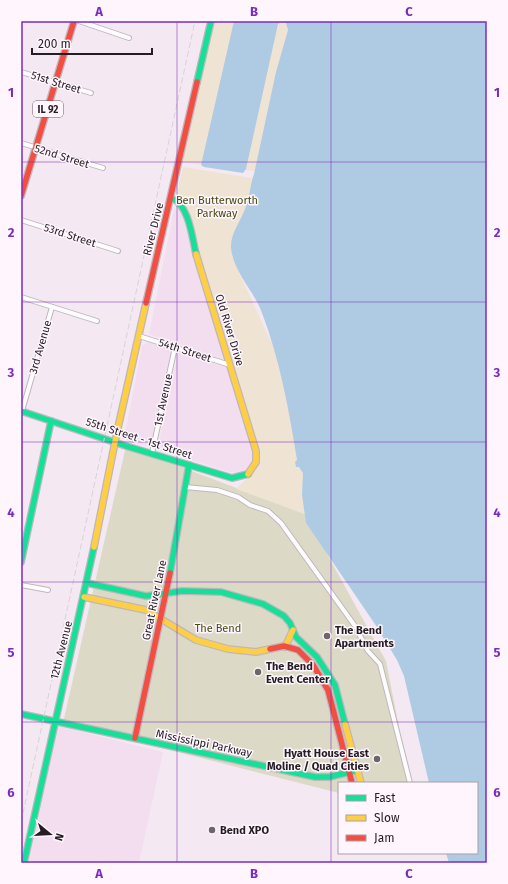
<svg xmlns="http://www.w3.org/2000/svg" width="508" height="884" font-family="'Fira Sans',sans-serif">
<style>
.built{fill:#f3def0}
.green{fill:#dcdac6}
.sand{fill:#efe4d4}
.water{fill:#afcbe3}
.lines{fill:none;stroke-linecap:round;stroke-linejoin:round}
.street-casing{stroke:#c0b6be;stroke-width:6}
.fast-casing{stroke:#c0b6be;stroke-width:8}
.slow-casing{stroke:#c0b6be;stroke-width:8}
.jam-casing{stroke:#c0b6be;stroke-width:8}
.street{stroke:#fdfcfd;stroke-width:4}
.fast{stroke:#16e098;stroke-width:5.5}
.slow{stroke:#ffcf43;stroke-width:5.5}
.jam{stroke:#f24e42;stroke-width:5.5}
.rail{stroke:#d7d4d7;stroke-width:1;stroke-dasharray:6 3;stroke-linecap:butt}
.grid{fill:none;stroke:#7b2cbf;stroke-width:1;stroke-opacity:0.55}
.poi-dot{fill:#6d646c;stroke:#fef5fd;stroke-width:1.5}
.labels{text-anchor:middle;stroke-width:3;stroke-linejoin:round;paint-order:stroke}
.shield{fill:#fef5fd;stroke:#665e65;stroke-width:1}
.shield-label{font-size:10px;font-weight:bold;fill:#251d24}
.street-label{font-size:11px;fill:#251d24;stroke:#fef5fd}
.park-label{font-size:11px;fill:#474b14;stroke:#fef5fd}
.poi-label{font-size:11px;font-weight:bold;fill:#251d24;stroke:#fef5fd;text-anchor:start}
.neatline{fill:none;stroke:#7b2cbf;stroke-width:1.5}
.grid-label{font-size:13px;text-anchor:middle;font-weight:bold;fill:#7b2cbf}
</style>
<rect width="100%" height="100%" fill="#f4e8f2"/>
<g class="built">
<path d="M174,209H181L225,360L149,334Z"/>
<path d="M148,342L170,348L171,351L151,444L147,446L128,441L125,434L142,346Z"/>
<path d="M180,352L228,368L254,456L248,468L240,473L229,472L160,450L158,446L178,353Z"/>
<path d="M58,726L163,752L139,863H28Z"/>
</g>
<path class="green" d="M126,446L305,514L386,661L410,783H339V793L63,723Z"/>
<g class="sand">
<path d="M215,21H287L290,27L255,171L180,162Z"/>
<path d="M183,167L252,178V201L239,273L282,365L303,473L305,514L236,489L247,478L259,459L249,417L177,191Z"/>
</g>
<path class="water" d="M234,21H487V863H449L446,853H477V783H429L404,676L397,660L381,634L378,635L379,630L306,523L302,495L303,473L299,467H296L295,462L297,460C289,411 280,360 262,313C254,290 234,274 231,248C230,233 242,220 246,206C250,196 250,185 254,174L276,72L288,30L286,23L282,22L278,24L246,169L243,173L204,167L201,165Z"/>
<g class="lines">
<defs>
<g id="street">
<path d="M79,21L129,38"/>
<path d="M21,72L91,93"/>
<path d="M21,143L103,168"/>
<path d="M21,220L118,251"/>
<path d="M21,297L97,321"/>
<path d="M139,336L230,365"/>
<path d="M22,411L52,307"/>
<path d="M152,453L175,347"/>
<path d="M185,487L217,490L238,497L250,505L268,511L281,523L355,626L368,651L380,664L410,783"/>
<path d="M21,585L48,590"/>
</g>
<g id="fast">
<path d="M197,82L211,21"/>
<path d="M171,198C189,204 192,237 196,254"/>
<path d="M21,411L126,446L232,478L248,474"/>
<path d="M21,562L51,421"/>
<path d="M170,573L189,465"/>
<path d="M87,583L146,596L182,591L221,592L263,604L284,616L290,623L296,637L317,657L335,685L345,724"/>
<path d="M21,714L315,777H329L358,770"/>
<path d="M24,863L94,547"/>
</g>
<g id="slow">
<path d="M196,254L256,451V462L248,474"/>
<path d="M94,547L117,432L146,303"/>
<path d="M84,597L146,610L196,640L228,649L256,652L270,649"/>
<path d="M285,647L293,630"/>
<path d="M345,724L361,783"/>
</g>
<g id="jam">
<path d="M21,196L74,21"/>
<path d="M146,303L197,82"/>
<path d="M270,649L284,646L298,650L313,665L328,690L352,783"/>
<path d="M135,738L170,573"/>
</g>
</defs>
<use href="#street" class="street-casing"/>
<use href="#fast" class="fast-casing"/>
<use href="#slow" class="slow-casing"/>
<use href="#jam" class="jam-casing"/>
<use href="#street" class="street"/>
<use href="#fast" class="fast"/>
<use href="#slow" class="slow"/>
<use href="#jam" class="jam"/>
<path class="rail" d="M21,822L195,21"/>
</g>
<path class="grid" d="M177,21V863M331,21V863M21,162H487M21,302H487M21,442H487M21,582H487M21,722H487"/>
<g class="poi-dot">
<circle cx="327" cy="636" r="4"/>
<circle cx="258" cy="672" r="4"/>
<circle cx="377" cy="759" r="4"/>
<circle cx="212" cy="830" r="4"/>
</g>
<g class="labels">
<rect class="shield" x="33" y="101" width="30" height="16" rx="3"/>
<g class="shield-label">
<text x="48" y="113">IL 92</text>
</g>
<g class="street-label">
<text transform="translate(56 82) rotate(17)" y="4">51st Street</text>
<text transform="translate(62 156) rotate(17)" y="4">52nd Street</text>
<text transform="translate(153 229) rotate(-76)" y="4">River Drive</text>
<text transform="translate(70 235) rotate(18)" y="4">53rd Street</text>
<text transform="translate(230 330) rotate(73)" y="4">Old River Drive</text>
<text transform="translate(40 347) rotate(-74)" y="4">3rd Avenue</text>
<text transform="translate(185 350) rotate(18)" y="4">54th Street</text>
<text transform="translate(163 400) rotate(-78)" y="4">1st Avenue</text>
<text transform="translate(139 438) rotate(18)" y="4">55th Street - 1st Street</text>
<text transform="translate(154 600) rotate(-78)" y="4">Great River Lane</text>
<text transform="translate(61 650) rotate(-76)" y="4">12th Avenue</text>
<text transform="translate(204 743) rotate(12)" y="4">Mississippi Parkway</text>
</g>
<g class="park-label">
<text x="217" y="204">Ben Butterworth<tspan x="217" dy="13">Parkway</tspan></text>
<text x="218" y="632">The Bend</text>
</g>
<g class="poi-label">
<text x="335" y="634">The Bend<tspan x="335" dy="13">Apartments</tspan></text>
<text x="266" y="670">The Bend<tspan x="266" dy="13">Event Center</tspan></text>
<text x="369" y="757" text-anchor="end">Hyatt House East<tspan x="369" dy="13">Moline / Quad Cities</tspan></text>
<text x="220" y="834">Bend XPO</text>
</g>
</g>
<rect width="508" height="884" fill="none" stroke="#fef5fd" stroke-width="44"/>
<rect x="338" y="782" width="140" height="72" fill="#fef5fd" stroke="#a79fa6"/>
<rect x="346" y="795" width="20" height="6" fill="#16e098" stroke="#a79fa6"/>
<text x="374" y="802" font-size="12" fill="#251d24">Fast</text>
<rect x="346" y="815" width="20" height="6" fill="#ffcf43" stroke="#a79fa6"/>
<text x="374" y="822" font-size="12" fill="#251d24">Slow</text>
<rect x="346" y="835" width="20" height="6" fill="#f24e42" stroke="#a79fa6"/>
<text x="374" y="842" font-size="12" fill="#251d24">Jam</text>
<g transform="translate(50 834) rotate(108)" stroke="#fef5fd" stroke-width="3" paint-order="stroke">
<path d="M0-3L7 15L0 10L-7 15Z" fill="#251d24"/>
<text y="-6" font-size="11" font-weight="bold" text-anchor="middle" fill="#251d24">N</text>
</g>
<path d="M32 48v6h120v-6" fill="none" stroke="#251d24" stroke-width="2"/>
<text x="38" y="48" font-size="12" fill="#251d24" stroke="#fef5fd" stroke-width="3" paint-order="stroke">200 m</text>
<rect x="22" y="22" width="464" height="840" class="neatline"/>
<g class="grid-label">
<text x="99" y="16">A</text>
<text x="254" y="16">B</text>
<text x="409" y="16">C</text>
<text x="11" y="97">1</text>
<text x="497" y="97">1</text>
<text x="11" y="237">2</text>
<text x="497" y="237">2</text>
<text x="11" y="377">3</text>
<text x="497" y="377">3</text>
<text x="11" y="517">4</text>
<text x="497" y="517">4</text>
<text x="11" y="657">5</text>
<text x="497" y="657">5</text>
<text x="11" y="797">6</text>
<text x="497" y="797">6</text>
<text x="99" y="878">A</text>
<text x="254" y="878">B</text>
<text x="409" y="878">C</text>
</g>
</svg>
